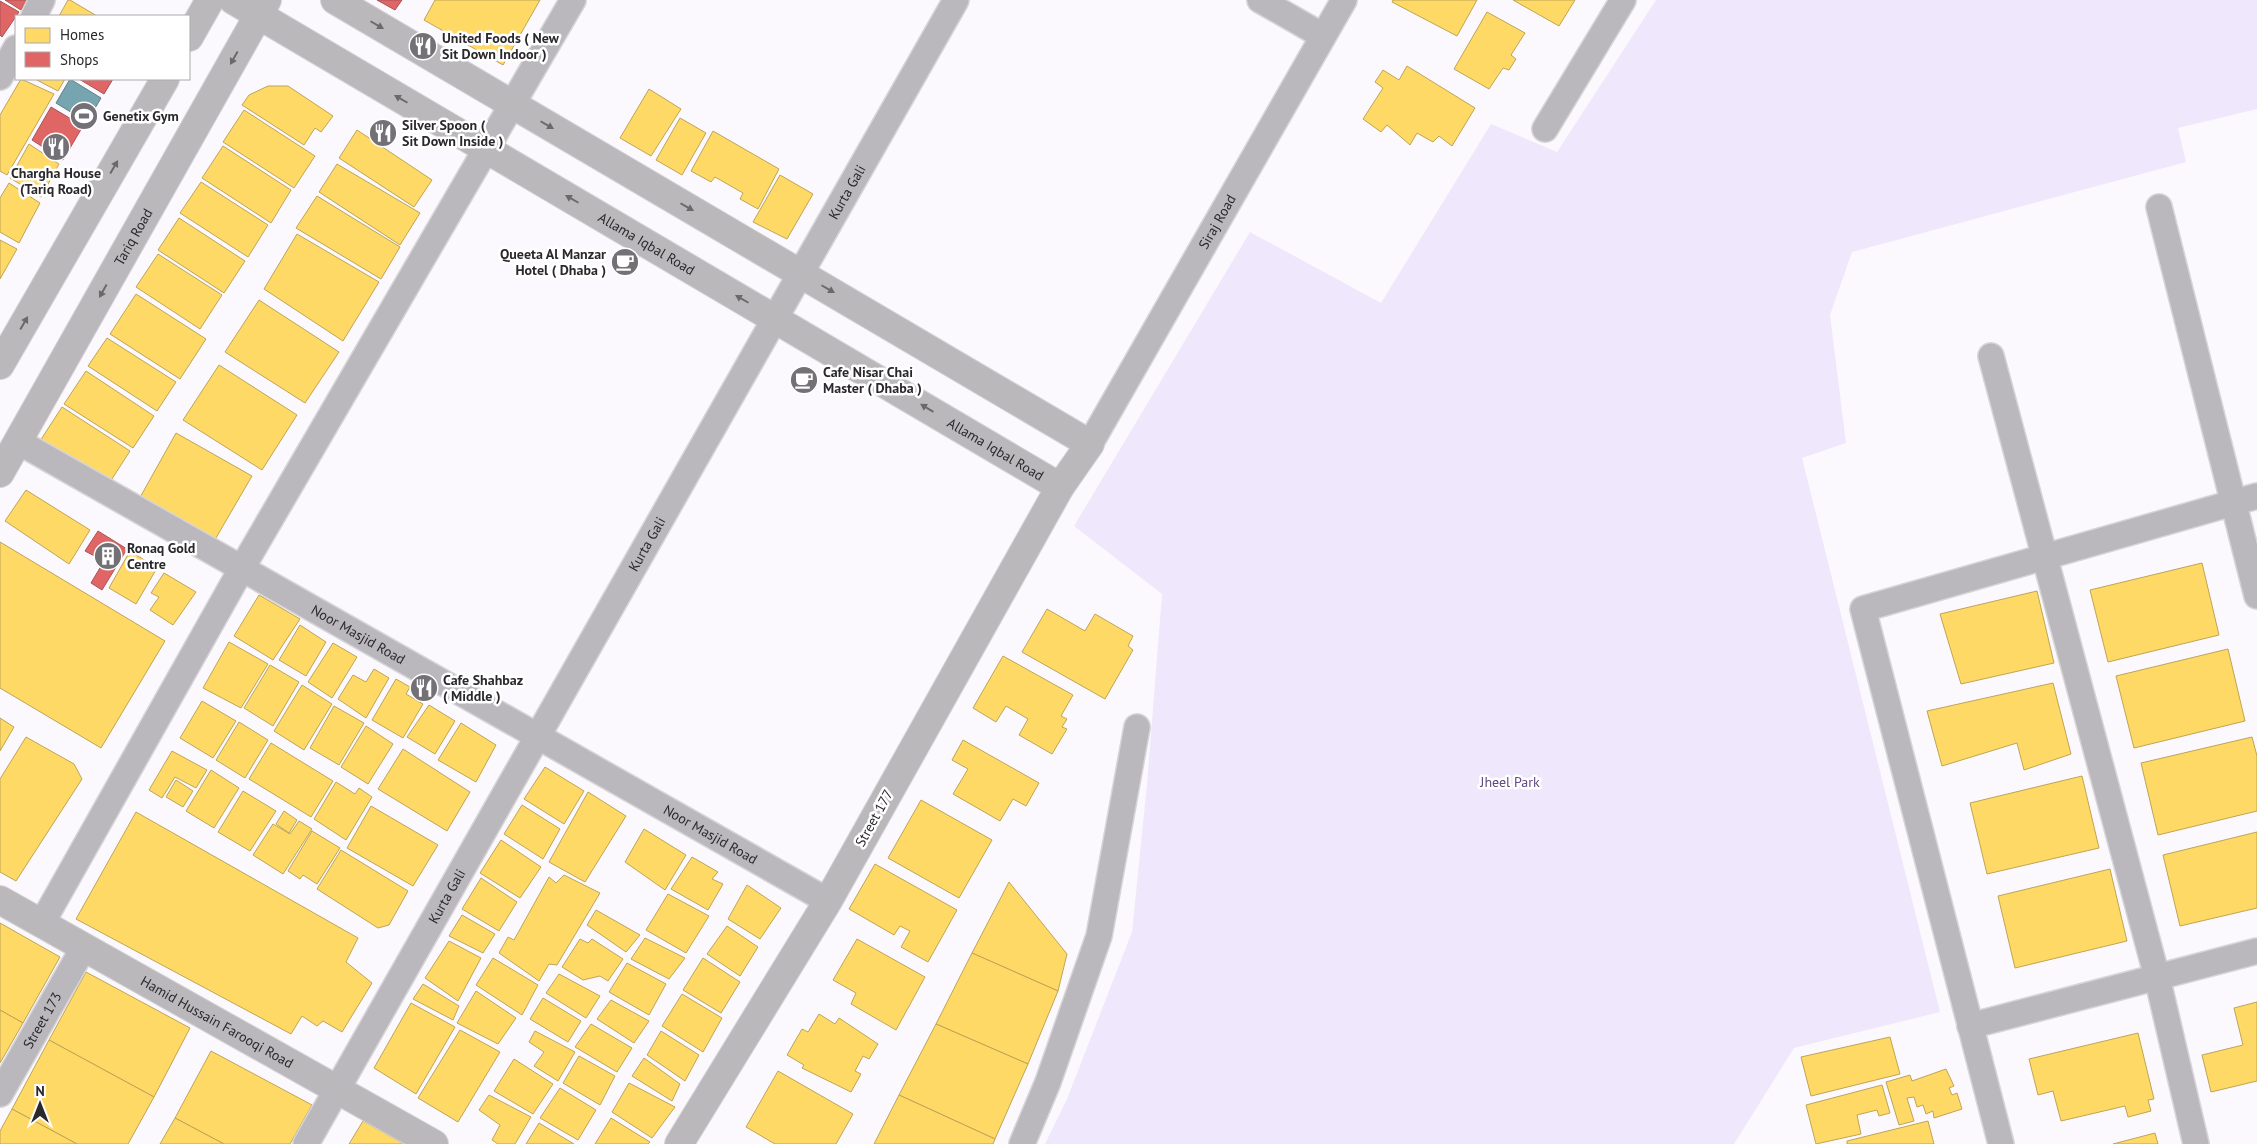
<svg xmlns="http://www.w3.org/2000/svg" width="2257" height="1144" font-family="'PT Sans',sans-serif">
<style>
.green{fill:#efe7fb}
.homes{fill:#ffd966;stroke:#bfa455}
.shops{fill:#e06666;stroke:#a95355}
.public{fill:#76a5af;stroke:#5f8088}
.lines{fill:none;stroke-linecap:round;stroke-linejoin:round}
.street-casing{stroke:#d5d4d7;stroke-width:28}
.secondary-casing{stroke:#d5d4d7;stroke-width:30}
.street{stroke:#bab8bc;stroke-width:25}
.secondary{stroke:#bab8bb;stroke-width:28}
.oneway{fill:#6b696c}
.labels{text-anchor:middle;stroke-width:5;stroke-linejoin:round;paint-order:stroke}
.poi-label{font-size:14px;font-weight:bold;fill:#2a282c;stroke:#fff;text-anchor:start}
.street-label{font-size:14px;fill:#2a282c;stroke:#fff}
.park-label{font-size:14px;fill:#644884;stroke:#fff}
</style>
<rect width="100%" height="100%" fill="#fbf9fe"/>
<path class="green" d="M1656,0H2257V109L2178,128L2186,162L1852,252L1830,315L1846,443L1802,458L1940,1012L1794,1048L1734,1144H1045L1067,1099L1132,932L1147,784L1162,594L1074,526L1250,232L1381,303L1491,124L1557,152Z"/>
<g class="homes">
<path d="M68,0H70L97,16H59Z"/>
<path d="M435,0H540L503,65L424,20Z"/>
<path d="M1393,0H1477L1457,36L1392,2Z"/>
<path d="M1513,0H1575L1559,26Z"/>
<path d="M1487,12L1525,33L1511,55L1516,59L1509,70L1503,68L1489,89L1454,69Z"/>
<path d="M1407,66L1475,108L1452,146L1439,136L1433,142L1417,133L1410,145L1387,125L1381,132L1363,119L1383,88L1375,82L1383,70L1399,80Z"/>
<path d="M21,79L54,94L7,175L0,171V115Z"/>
<path d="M35,79H65L58,91Z"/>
<path d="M268,86H288L333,116L321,132L315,128L304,145L242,105L249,95Z"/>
<path d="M649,89L681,109L651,156L620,138Z"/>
<path d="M244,110L315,156L294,188L223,142Z"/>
<path d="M680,118L706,133L682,175L656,160Z"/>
<path d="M357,130L432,180L414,207L339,158Z"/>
<path d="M713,131L779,169L758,209L740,199L743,193L715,177L711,182L691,171Z"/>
<path d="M29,144L59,164L41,197L10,178Z"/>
<path d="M223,146L291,190L271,223L202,178Z"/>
<path d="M337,164L420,213L400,245L319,192Z"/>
<path d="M780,175L813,194L787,239L753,222Z"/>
<path d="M201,182L268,225L248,257L180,213Z"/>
<path d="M9,183L40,203L19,243L0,232V198Z"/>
<path d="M317,196L400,247L381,279L296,228Z"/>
<path d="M179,218L245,261L224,293L158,250Z"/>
<path d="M297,234L379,282L343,341L264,289Z"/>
<path d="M0,240L17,249L0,279Z"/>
<path d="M158,254L222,295L200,329L136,287Z"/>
<path d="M136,294L206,339L180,379L110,334Z"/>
<path d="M259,300L339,352L305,403L225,352Z"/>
<path d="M107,338L176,382L157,411L88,366Z"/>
<path d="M219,365L297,415L262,470L183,420Z"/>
<path d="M86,371L154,416L133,448L64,404Z"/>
<path d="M62,407L130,451L108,485L40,441Z"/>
<path d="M176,433L252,476L213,543L138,501Z"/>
<path d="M26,490L90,530L69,564L5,521Z"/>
<path d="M0,542L165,641L101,748L0,688Z"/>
<path d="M130,551L157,568L136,604L109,588Z"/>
<path d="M2202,563L2219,635L2108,662L2090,590Z"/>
<path d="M164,573L196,592L173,625L150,610L159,597L151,593Z"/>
<path d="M2037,591L2054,663L1961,684L1940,614Z"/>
<path d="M259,595L300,619L273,660L234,636Z"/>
<path d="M1047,609L1085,631L1095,614L1133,636L1128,646L1133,650L1105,699L1022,652Z"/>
<path d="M300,625L326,642L306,676L279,660Z"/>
<path d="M229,642L268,664L241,708L203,688Z"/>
<path d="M333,643L357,657L332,698L308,682Z"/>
<path d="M2228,649L2245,721L2134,748L2116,676Z"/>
<path d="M1003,656L1073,695L1061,716L1067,719L1062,727L1067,729L1052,754L1019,735L1028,719L1006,706L996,722L973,708Z"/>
<path d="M270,665L299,682L273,726L244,708Z"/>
<path d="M374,669L389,678L366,718L338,699L353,675L366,682Z"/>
<path d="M396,679L410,687L406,694L423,704L403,738L372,720Z"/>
<path d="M2053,683L2071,754L2024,770L2017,743L1942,766L1927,711Z"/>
<path d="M302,685L332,704L304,750L274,731Z"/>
<path d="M202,701L236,721L213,758L180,738Z"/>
<path d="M429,705L455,721L435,754L407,737Z"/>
<path d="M334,706L364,723L339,765L310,748Z"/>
<path d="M0,718L14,727L0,751Z"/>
<path d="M239,722L268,740L245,778L216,760Z"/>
<path d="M461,723L496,745L476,782L438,760Z"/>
<path d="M366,726L393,744L368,784L341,767Z"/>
<path d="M26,737L74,764L82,779L16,881L0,872V779Z"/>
<path d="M2252,737L2257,756V811L2158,835L2141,763Z"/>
<path d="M963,740L1039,783L1026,806L1013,799L1000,821L953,794L968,769L952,760Z"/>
<path d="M271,743L333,781L311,817L249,779Z"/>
<path d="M403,749L470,792L447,831L378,789Z"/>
<path d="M172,751L207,770L196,788L175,777L162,798L149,790Z"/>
<path d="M545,767L584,791L564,824L524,799Z"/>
<path d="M211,770L239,788L214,828L186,811Z"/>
<path d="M2082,776L2099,848L1987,874L1970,803Z"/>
<path d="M176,780L193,791L183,807L166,797Z"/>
<path d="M336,782L355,794L359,788L372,797L346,840L314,819Z"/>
<path d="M243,791L276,811L250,851L218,832Z"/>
<path d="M588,792L626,816L585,882L549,862Z"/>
<path d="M921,800L992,840L959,898L888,858Z"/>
<path d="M522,805L560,829L543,859L504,834Z"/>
<path d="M371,806L438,845L413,886L347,848Z"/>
<path d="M284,811L297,820L289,833L276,824Z"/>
<path d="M136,812L358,938L346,962L372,983L342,1032L323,1021L317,1026L302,1016L291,1034L76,919Z"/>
<path d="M299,821L312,829L283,874L253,855L273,824L290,834Z"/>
<path d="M644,829L686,855L665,890L625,862Z"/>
<path d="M312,831L340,848L317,884L303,875L300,879L288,871Z"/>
<path d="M2257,832V908L2180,926L2163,855Z"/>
<path d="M501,840L541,867L520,898L480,873Z"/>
<path d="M341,850L408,891L389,925L378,928L317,889Z"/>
<path d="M692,857L718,872L712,879L723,884L708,910L671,889Z"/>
<path d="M875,864L957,910L928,962L901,947L910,931L900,926L894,935L849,909Z"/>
<path d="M2110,869L2127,941L2015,968L1998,896Z"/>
<path d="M564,875L600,893L557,965L549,964L539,981L499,953L508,937L514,940L549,877L556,883Z"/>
<path d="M481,878L517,902L499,931L462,909Z"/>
<path d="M1009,882L1067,954L1058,991L972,953Z"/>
<path d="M747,885L781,908L760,939L728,919Z"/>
<path d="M668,894L709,916L686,953L646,930Z"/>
<path d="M596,910L640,935L626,952L587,925Z"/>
<path d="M462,915L495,934L483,953L449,936Z"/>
<path d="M0,923L60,957L23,1023L0,1010Z"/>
<path d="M727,926L758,947L740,976L707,954Z"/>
<path d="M645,938L685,958L669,979L631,959Z"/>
<path d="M580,939L588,943L592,939L623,959L608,981L600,976L583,980L562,967Z"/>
<path d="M857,939L925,977L896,1030L851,1004L856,993L833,980Z"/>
<path d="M449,941L481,958L458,1001L425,978Z"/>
<path d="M972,953L1058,991L1028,1064L936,1024Z"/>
<path d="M493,958L538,985L522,1015L476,985Z"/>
<path d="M703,958L740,982L721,1013L683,990Z"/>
<path d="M627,963L666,984L649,1015L609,992Z"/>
<path d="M86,972L190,1028L154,1097L49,1040Z"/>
<path d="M559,974L600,996L586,1018L546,993Z"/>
<path d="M423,984L459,1006L453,1020L413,999Z"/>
<path d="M476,991L516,1018L498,1044L457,1023Z"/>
<path d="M682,994L722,1018L703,1052L662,1026Z"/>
<path d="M543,998L581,1021L568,1042L530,1019Z"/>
<path d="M611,1000L649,1021L634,1043L597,1019Z"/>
<path d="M2257,1002V1081L2211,1092L2202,1055L2243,1045L2234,1008Z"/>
<path d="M411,1003L455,1027L416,1094L374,1068Z"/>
<path d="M0,1010L23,1023L0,1063Z"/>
<path d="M819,1014L835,1024L839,1018L878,1044L869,1059L863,1056L855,1071L861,1074L851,1092L802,1068L804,1065L787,1055L802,1029L808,1032Z"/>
<path d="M591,1024L632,1048L617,1072L575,1047Z"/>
<path d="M936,1024L1028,1064L995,1139L899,1095Z"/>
<path d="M460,1030L500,1052L458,1122L418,1098Z"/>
<path d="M535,1031L575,1052L558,1081L534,1066L544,1052L529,1042Z"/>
<path d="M661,1031L699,1055L685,1081L647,1055Z"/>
<path d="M2138,1033L2154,1099L2148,1100L2151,1111L2128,1117L2125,1106L2061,1121L2053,1091L2038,1095L2029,1059Z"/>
<path d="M1890,1037L1900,1074L1811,1096L1801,1057Z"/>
<path d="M49,1040L154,1097L128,1144H77L12,1109Z"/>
<path d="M211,1051L312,1105L290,1144H224L175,1118Z"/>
<path d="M579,1056L615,1076L600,1105L563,1083Z"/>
<path d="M644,1058L680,1084L672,1101L632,1076Z"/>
<path d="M514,1059L553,1084L533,1114L494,1091Z"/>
<path d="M1946,1069L1954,1086L1949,1088L1952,1095L1957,1093L1962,1109L1934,1118L1933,1111L1926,1114L1923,1105L1917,1107L1914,1097L1907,1098L1914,1121L1899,1125L1886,1082L1910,1075L1912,1081Z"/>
<path d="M778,1071L853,1114L836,1144H775L746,1127Z"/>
<path d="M629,1083L675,1107L652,1138L612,1112Z"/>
<path d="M1882,1085L1890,1113L1879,1116L1877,1110L1857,1115L1861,1134L1816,1144L1806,1105Z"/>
<path d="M560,1088L596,1110L578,1140L540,1118Z"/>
<path d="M489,1095L531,1117L515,1144H498L492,1140L500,1125L479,1110Z"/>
<path d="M899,1095L995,1139L993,1144H874Z"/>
<path d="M12,1109L77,1144H0V1131Z"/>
<path d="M175,1118L224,1144H160Z"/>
<path d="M611,1118L650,1142L648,1144H595Z"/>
<path d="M363,1121L404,1144H349Z"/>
<path d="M1928,1121L1934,1144H1847V1141Z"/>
<path d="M539,1123L574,1144H526Z"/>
<path d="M2155,1133L2158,1144H2113Z"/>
</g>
<g class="shops">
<path d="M5,0H27L21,10Z"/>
<path d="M377,0H402L395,10Z"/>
<path d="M0,1L19,12L2,37L0,35Z"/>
<path d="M79,79H113L104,94Z"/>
<path d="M51,107L83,126L63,160L32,140Z"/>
<path d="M98,531L127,549L102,590L91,583L104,561L85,551Z"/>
</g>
<path class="public" d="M70,79L101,98L87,122L56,103Z"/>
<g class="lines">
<defs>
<g id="street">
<path d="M1260,0L1323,36"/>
<path d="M34,16L42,0"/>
<path d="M0,77L16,48"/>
<path d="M1545,129L1623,0"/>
<path d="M2159,207L2257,596"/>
<path d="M1991,356L2157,977L2196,1144"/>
<path id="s1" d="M19,442L828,901"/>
<path id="s2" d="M1090,444L1344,0"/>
<path d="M42,923L242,568L573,0"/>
<path d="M1970,1026L2257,951"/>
<path id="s3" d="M0,1094L84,947"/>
<path id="s4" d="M306,1144L956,0"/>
<path d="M1022,1144L1048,1082L1099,936L1137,727"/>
<path d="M2001,1144L1863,609L2257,496"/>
</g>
<g id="secondary">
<path id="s5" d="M233,0L1060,487"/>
<path d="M335,0L1090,444L1060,487L828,901L679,1144"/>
<path d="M189,37L210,0"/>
<path d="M0,365L165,79"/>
<path id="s6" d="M0,473L267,0"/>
<path id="s7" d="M0,900L434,1144"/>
</g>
</defs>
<use href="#street" class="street-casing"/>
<use href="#secondary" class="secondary-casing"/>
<use href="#street" class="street"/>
<use href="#secondary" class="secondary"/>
</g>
<defs><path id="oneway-solid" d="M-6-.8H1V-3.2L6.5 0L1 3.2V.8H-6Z" transform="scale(1.25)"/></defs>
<g class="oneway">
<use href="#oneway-solid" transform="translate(377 25) rotate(30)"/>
<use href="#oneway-solid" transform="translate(234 58) rotate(119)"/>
<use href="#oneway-solid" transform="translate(401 99) rotate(-150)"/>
<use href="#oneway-solid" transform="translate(547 125) rotate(30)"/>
<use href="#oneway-solid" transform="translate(114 167) rotate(-60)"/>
<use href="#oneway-solid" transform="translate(572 199) rotate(-150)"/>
<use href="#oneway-solid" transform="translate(687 207) rotate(30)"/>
<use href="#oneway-solid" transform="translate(828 289) rotate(30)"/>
<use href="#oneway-solid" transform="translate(103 291) rotate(119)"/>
<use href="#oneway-solid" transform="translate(742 299) rotate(-150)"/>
<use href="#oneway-solid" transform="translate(24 323) rotate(-60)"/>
<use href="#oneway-solid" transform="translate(927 408) rotate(-149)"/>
</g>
<defs>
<symbol id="restaurant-disc" viewBox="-11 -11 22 22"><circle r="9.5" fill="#737176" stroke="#fff"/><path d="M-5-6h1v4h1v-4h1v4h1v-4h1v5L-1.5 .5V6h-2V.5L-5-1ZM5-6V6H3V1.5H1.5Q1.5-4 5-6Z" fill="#fff"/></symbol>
<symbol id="stadium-disc" viewBox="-11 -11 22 22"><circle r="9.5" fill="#737176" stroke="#fff"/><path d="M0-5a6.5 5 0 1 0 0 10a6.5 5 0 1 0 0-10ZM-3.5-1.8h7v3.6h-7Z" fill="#fff"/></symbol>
<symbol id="cafe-disc" viewBox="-11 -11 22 22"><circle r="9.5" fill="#737176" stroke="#fff"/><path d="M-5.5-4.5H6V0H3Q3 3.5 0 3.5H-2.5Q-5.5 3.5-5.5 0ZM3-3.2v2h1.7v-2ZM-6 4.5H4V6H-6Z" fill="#fff"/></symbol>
<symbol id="building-disc" viewBox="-11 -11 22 22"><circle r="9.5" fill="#737176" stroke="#fff"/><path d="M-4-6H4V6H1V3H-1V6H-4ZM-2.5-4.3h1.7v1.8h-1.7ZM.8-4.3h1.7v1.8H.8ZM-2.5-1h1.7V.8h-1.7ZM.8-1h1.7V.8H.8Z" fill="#fff"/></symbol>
</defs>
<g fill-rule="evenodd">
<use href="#restaurant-disc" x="407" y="30" width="32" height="32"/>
<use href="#stadium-disc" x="68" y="100" width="32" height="32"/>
<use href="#restaurant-disc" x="367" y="117" width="32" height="32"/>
<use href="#restaurant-disc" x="40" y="131" width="32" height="32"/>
<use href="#cafe-disc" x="609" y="246" width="32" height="32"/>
<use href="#cafe-disc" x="788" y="364" width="32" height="32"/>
<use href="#building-disc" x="92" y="540" width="32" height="32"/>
<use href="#restaurant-disc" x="408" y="672" width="32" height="32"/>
</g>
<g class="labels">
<g class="poi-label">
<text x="442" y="43">United Foods ( New<tspan x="442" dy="16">Sit Down Indoor )</tspan></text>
<text x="103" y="121">Genetix Gym</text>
<text x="402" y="130">Silver Spoon (<tspan x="402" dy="16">Sit Down Inside )</tspan></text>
<text x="56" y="178" text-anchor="middle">Chargha House<tspan x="56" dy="16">(Tariq Road)</tspan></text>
<text x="606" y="259" text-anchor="end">Queeta Al Manzar<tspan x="606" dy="16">Hotel ( Dhaba )</tspan></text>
<text x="823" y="377">Cafe Nisar Chai<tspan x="823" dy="16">Master ( Dhaba )</tspan></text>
<text x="127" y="553">Ronaq Gold<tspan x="127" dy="16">Centre</tspan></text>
<text x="443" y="685">Cafe Shahbaz<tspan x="443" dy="16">( Middle )</tspan></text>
</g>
<g class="street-label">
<text dy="5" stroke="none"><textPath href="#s4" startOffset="1095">Kurta Gali</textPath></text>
<text dy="5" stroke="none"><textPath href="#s2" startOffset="256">Siraj Road</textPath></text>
<text dy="5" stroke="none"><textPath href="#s6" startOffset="271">Tariq Road</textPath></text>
<text dy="5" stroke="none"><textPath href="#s5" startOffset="480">Allama Iqbal Road</textPath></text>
<text dy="5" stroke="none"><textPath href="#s5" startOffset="885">Allama Iqbal Road</textPath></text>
<text dy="5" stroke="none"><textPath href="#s4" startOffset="690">Kurta Gali</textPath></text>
<text dy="5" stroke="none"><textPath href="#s1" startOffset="390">Noor Masjid Road</textPath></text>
<text transform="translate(874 818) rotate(-61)" y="5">Street 177</text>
<text dy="5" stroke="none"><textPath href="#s1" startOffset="795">Noor Masjid Road</textPath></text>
<text dy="5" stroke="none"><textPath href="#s4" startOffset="285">Kurta Gali</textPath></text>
<text dy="5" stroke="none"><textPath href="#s3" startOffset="85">Street 173</textPath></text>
<text dy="5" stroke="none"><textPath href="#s7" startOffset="249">Hamid Hussain Farooqi Road</textPath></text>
</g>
<g class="park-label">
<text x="1510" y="787">Jheel Park</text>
</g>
</g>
<rect x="15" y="15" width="175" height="65" fill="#ffffff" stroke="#aaa9ab"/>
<rect x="25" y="28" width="25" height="15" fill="#ffd966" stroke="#aaa9ab"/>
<text x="60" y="40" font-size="15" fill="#2a282c">Homes</text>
<rect x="25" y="52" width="25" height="15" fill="#e06666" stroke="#aaa9ab"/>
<text x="60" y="65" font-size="15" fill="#2a282c">Shops</text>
<g transform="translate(40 1104)" stroke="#ffffff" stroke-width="4" paint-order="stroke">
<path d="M0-4L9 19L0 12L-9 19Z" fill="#2a282c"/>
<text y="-8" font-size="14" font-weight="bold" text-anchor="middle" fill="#2a282c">N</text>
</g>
</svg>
